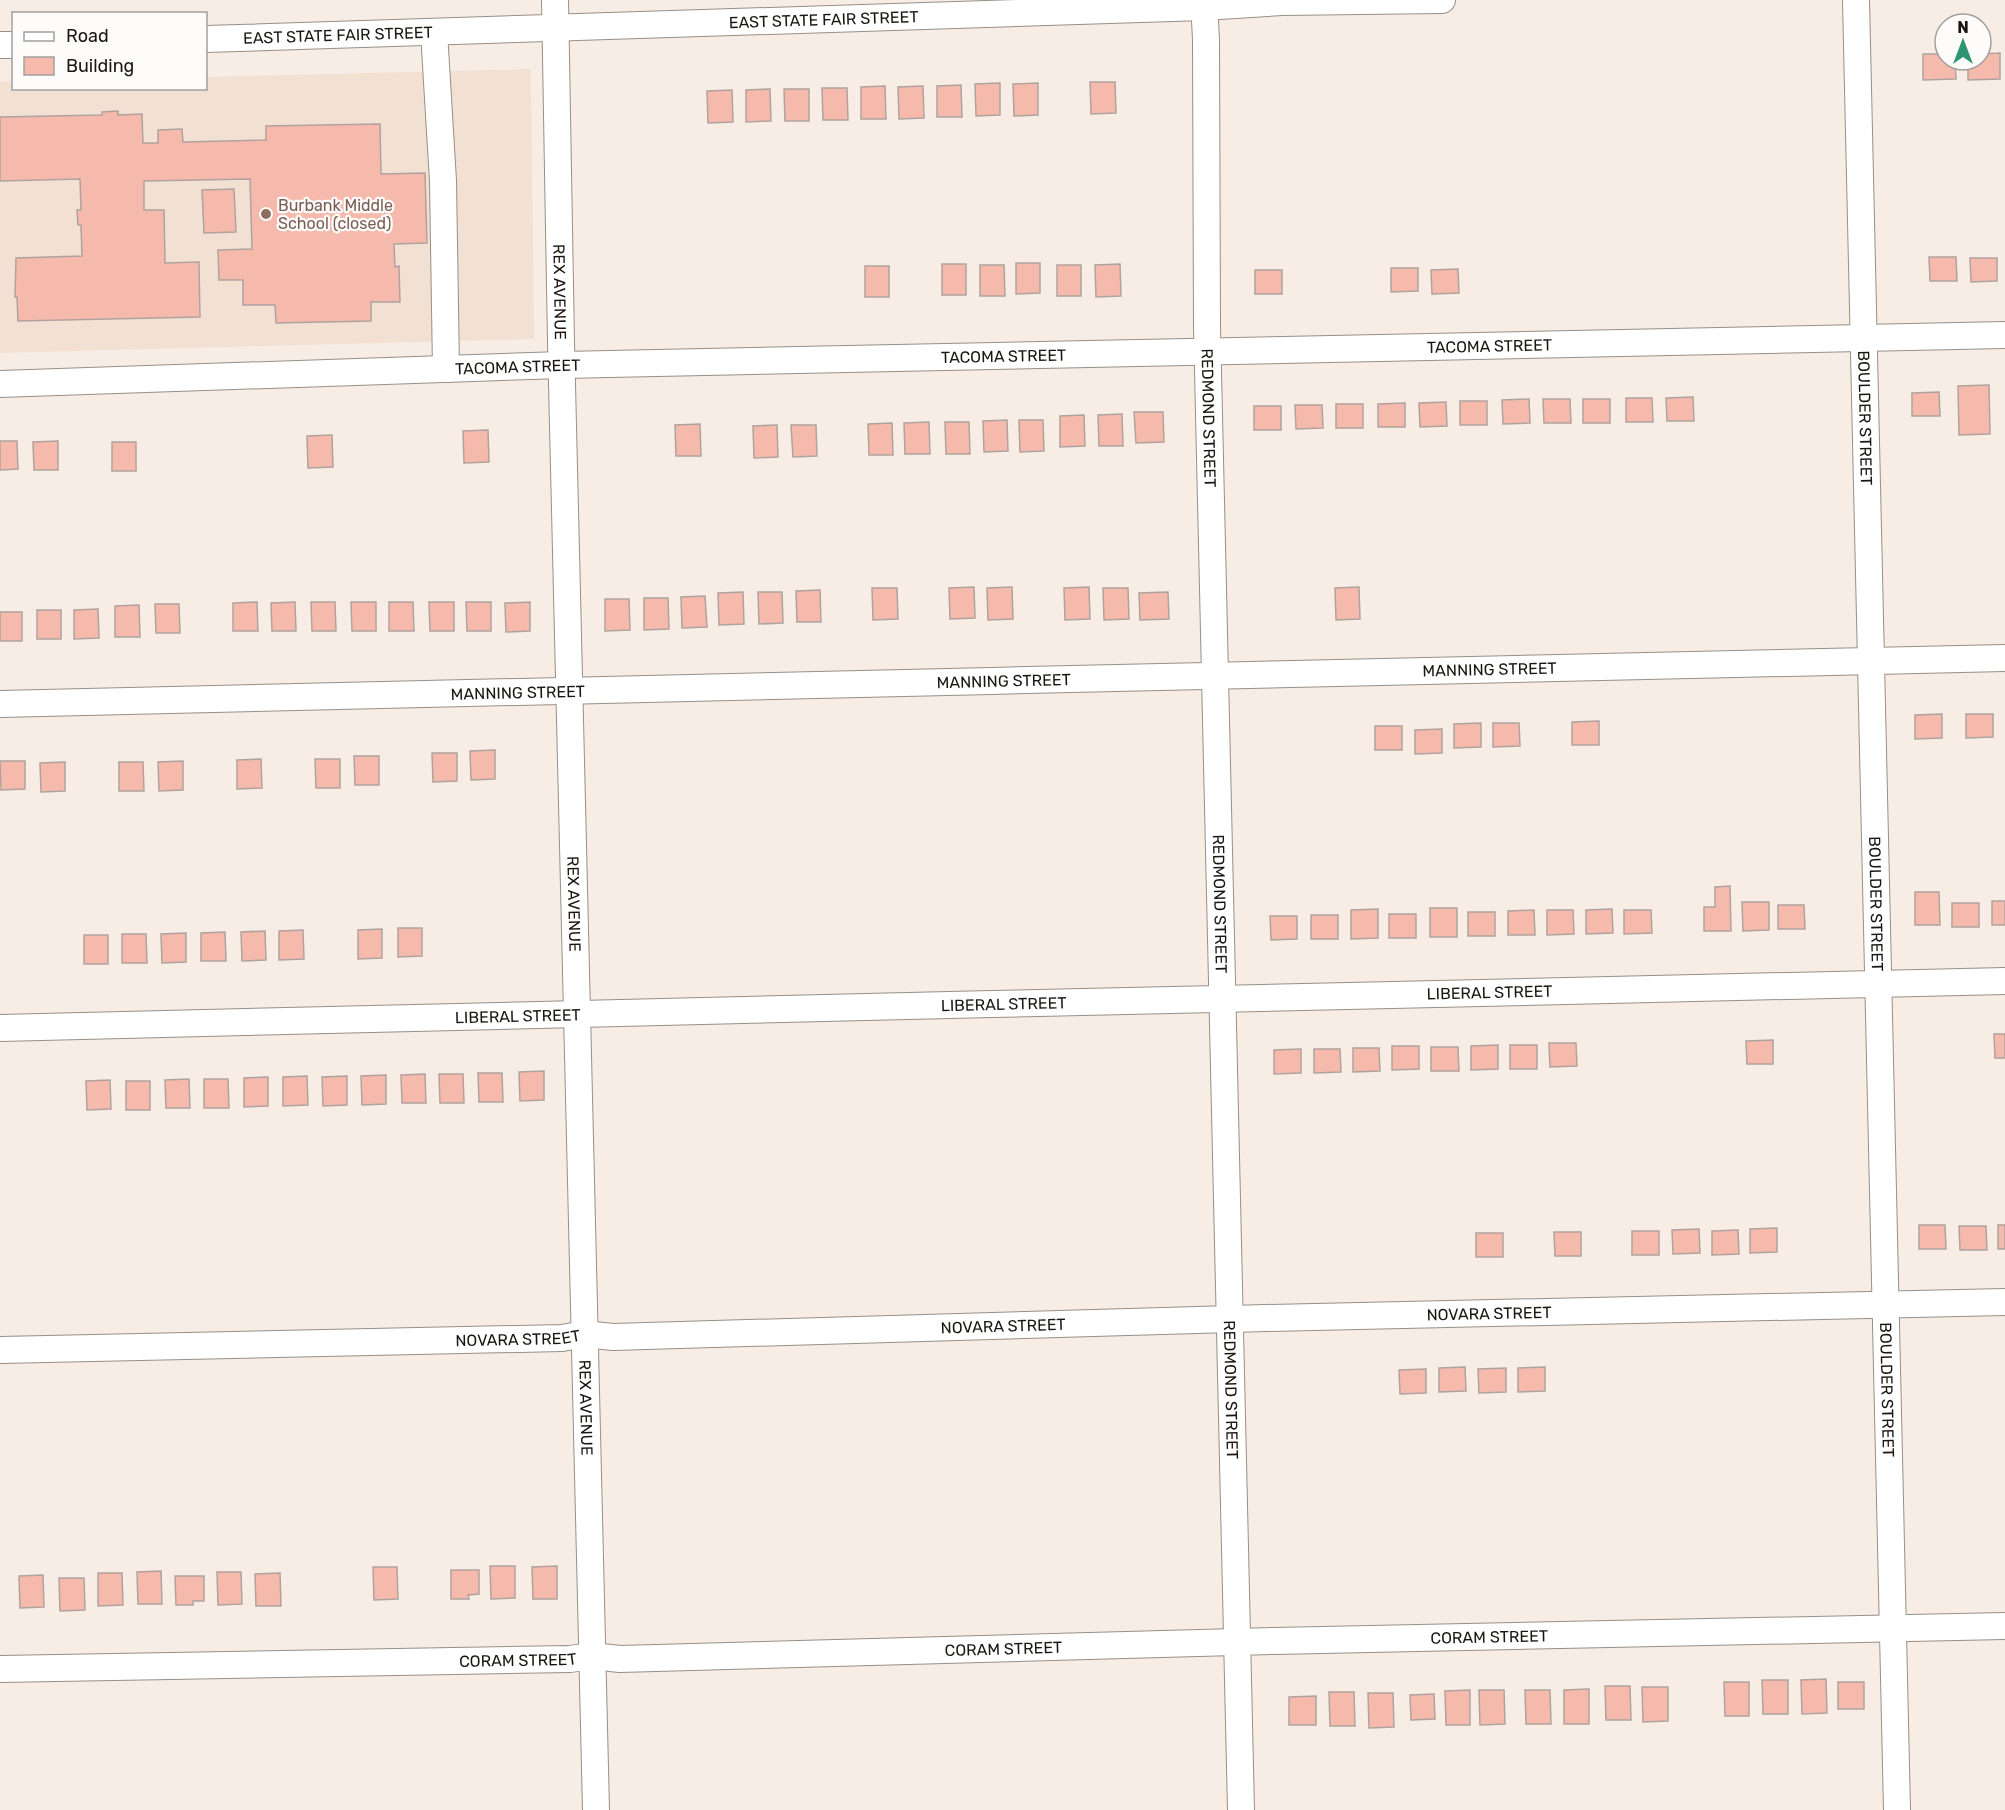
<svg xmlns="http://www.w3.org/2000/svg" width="2005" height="1810" font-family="Rubik,sans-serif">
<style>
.built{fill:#f2e1d3}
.building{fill:#f6baac;stroke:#b0a29f;stroke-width:1.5}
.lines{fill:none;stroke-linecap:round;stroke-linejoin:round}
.minor-casing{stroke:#988f87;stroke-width:28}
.minor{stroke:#fff;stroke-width:26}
.education-dot{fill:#8d6e63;stroke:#fefcfa;stroke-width:2}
.labels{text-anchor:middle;stroke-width:4.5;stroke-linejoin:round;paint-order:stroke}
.street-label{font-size:16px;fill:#191613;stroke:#fefcfa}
.education-label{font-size:16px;fill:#785e54;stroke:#fefcfa;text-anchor:start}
</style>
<rect width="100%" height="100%" fill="#f7ede4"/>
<path class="built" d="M531,69L534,339L0,353V82L13,81L14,88H206V77Z"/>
<g class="building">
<path d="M2000,53V79L1968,80V60H1981V54Z"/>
<path d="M1923,54H1945V60H1955L1956,79L1923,80Z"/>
<path d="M1090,82H1115L1116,113L1091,114Z"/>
<path d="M1000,83V115L976,116L975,84Z"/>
<path d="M1038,83V115L1014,116L1013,84Z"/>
<path d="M961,85L962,117H937V86Z"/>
<path d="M885,86L886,119H861V87Z"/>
<path d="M923,86L924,118L899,119L898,87Z"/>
<path d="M822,88H847L848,120H823Z"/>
<path d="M770,89L771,121L746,122V90Z"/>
<path d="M784,89H809V121H785Z"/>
<path d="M732,90L733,122L708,123L707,91Z"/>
<path d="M118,111V115L142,114L143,143H158V130L182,129L183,142L266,140V126L380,124L381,174L425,173L427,243L394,244L395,267L399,266L400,302H371V321L276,323L275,305H243V280H219L218,250L252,249L250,179L144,181V210H164L165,263L199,262L200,317L18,321L17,297H15L16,258L82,256L81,225H78L77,210H81L80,179L0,181V117L102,115V112Z"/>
<path d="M234,189L236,232L204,233L202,190Z"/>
<path d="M1929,257H1956L1957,281H1930Z"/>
<path d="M1970,258H1997V281L1971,282Z"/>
<path d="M1016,263H1040V293L1016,294Z"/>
<rect x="942" y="264" width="24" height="31"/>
<path d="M1120,264L1121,296L1096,297L1095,265Z"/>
<path d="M980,265H1004L1005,296H980Z"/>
<rect x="1057" y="265" width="24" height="31"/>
<rect x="865" y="266" width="24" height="31"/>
<path d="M1391,268H1418V291L1391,292Z"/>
<path d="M1458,269L1459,293L1432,294L1431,270Z"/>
<rect x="1255" y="270" width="27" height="24"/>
<path d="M1989,385L1990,434L1959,435L1958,386Z"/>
<path d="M1939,392L1940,416H1912V393Z"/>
<path d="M1693,397L1694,421H1667L1666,398Z"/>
<path d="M1626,398H1652L1653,422H1626Z"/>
<path d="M1529,399L1530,423L1503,424L1502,400Z"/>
<path d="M1543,399H1570L1571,423H1544Z"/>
<rect x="1583" y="399" width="27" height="24"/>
<rect x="1460" y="401" width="27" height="24"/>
<path d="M1446,402L1447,426L1420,427L1419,403Z"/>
<path d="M1405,403V427H1378V404Z"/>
<rect x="1336" y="404" width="27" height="24"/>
<path d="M1295,405H1322L1323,428L1296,429Z"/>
<rect x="1254" y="406" width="27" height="24"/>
<path d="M1134,412H1163L1164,442L1136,443Z"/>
<path d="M1122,414L1123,446H1099L1098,415Z"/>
<path d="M1084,415L1085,446L1060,447V416Z"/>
<path d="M1007,420L1008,451L984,452L983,421Z"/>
<path d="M1019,420H1043L1044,451L1020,452Z"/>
<path d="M929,422L930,454H905L904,423Z"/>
<path d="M945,422H969L970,454H946Z"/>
<path d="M892,423L893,455H869L868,424Z"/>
<path d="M700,424L701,456H676L675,425Z"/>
<path d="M777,425L778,457L754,458L753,426Z"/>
<path d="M791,425H816L817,456L793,457Z"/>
<path d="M488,430L489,462L464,463L463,431Z"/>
<path d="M332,435L333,467L308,468L307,436Z"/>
<path d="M0,441H17L18,469L0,470Z"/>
<path d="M58,441V470H34L33,442Z"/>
<rect x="112" y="442" width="24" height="29"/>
<path d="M974,587L975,618L950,619L949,588Z"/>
<path d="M1012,587L1013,619L988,620L987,588Z"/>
<path d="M1089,587L1090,619L1065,620L1064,588Z"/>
<path d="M1359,587L1360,619L1336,620L1335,588Z"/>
<path d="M872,588H897L898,619L873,620Z"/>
<path d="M1103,588H1128L1129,619L1104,620Z"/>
<path d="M820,590L821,622H797L796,591Z"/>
<path d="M743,592L744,624L719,625L718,593Z"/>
<path d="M758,592H782L783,623L759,624Z"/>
<path d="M1168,592L1169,619L1140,620L1139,593Z"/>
<path d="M705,596L707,627L682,628L681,597Z"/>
<path d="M644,598H668L669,629L644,630Z"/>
<path d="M605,599H629L630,630L605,631Z"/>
<path d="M257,602L258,631H233V603Z"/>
<path d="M295,602L296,631H272L271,603Z"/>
<path d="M311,602H335L336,631H312Z"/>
<path d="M351,602H376V631H352Z"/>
<path d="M389,602H413L414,631H389Z"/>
<path d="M429,602H454V631H430Z"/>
<path d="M466,602H491V631H467Z"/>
<path d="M530,602V631L506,632L505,603Z"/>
<path d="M155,604H179L180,633H156Z"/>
<path d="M139,605L140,637H115V606Z"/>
<path d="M98,609L99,638L74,639V610Z"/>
<rect x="37" y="610" width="24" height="29"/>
<rect x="0" y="612" width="22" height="29"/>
<path d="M1942,714V738L1915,739V715Z"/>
<path d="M1966,714H1993V737L1966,738Z"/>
<path d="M1599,721V745H1572V722Z"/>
<path d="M1481,723V747L1454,748V724Z"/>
<path d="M1493,723H1519L1520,746L1493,747Z"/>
<rect x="1375" y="726" width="27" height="24"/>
<path d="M1442,729V753L1415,754V730Z"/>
<path d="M495,750V779L471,780L470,751Z"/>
<path d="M432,753H457V781L433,782Z"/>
<path d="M354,756H379V785H355Z"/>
<path d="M261,759L262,788L237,789V760Z"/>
<path d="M315,759H340V788H316Z"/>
<path d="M0,761H25V789L1,790Z"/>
<path d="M183,761V790L159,791L158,762Z"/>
<path d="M65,762V791L41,792L40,763Z"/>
<path d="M119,762H143L144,791H119Z"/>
<path d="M1730,886L1731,931H1704V907H1715V887Z"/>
<path d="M1915,892H1939L1940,925H1915Z"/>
<rect x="1992" y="901" width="13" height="24"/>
<path d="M1742,902H1769V930L1743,931Z"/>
<rect x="1952" y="903" width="27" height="24"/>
<path d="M1778,905H1804L1805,929H1778Z"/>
<rect x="1430" y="908" width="27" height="29"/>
<path d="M1378,909V938L1351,939V910Z"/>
<path d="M1612,909L1613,933L1586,934V910Z"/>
<path d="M1534,910L1535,935H1508V911Z"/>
<path d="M1547,910H1573L1574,934L1547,935Z"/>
<path d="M1624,910H1651L1652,933L1624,934Z"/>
<rect x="1468" y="912" width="27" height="24"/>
<rect x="1389" y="914" width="27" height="24"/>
<rect x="1311" y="915" width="27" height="24"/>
<path d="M1270,916H1297V939L1271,940Z"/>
<path d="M398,928H422V956L398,957Z"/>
<path d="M382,929V958L358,959V930Z"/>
<path d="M303,930L304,959L279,960V931Z"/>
<path d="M265,931L266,960L242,961L241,932Z"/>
<path d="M225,932L226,961H201V933Z"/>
<path d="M186,933V962L162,963L161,934Z"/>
<path d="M122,934H146L147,963H122Z"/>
<rect x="84" y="935" width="24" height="29"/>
<path d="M1994,1034H2005V1058H1995Z"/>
<path d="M1773,1040V1064H1747L1746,1041Z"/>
<path d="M1549,1043H1576L1577,1066L1550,1067Z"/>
<path d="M1498,1045V1069L1471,1070V1046Z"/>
<rect x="1510" y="1045" width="27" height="24"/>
<path d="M1392,1046H1419V1069L1392,1070Z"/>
<path d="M1431,1047H1458L1459,1071H1431Z"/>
<path d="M1353,1048H1379L1380,1071L1353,1072Z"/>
<path d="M1301,1049V1073L1274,1074V1050Z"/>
<path d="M1314,1049H1340L1341,1072L1314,1073Z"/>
<path d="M544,1071V1100L520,1101L519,1072Z"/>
<path d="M478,1073H502L503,1102H479Z"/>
<path d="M425,1074L426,1103H402L401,1075Z"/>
<path d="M439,1074H463L464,1103H440Z"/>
<path d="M386,1075V1104L362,1105L361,1076Z"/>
<path d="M307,1076L308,1105L283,1106V1077Z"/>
<path d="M347,1076V1105L323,1106L322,1077Z"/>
<path d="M268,1077V1106L244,1107V1078Z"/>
<path d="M189,1079L190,1108H166L165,1080Z"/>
<path d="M204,1079H228L229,1108H204Z"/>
<path d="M110,1080L111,1109L87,1110L86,1081Z"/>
<rect x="126" y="1081" width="24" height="29"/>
<path d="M1919,1225H1945L1946,1249H1919Z"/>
<rect x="1998" y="1225" width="7" height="24"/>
<path d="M1959,1226H1986L1987,1250H1960Z"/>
<path d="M1777,1228V1252L1750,1253V1229Z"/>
<path d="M1699,1229L1700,1253L1673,1254L1672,1230Z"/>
<path d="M1738,1230L1739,1254L1712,1255V1231Z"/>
<rect x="1632" y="1231" width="27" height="24"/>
<path d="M1554,1232H1581V1256H1555Z"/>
<rect x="1476" y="1233" width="27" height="24"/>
<path d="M1465,1367L1466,1391L1439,1392V1368Z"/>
<path d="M1545,1367V1391L1518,1392V1368Z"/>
<path d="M1506,1368V1392L1479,1393L1478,1369Z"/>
<path d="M1426,1369V1393L1400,1394L1399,1370Z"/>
<path d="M490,1566H515V1598L491,1599Z"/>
<path d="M557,1566V1599H533L532,1567Z"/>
<path d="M373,1567H397L398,1599L374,1600Z"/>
<path d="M451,1570H479V1594L468,1595L469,1599H451Z"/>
<path d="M161,1571L162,1604H138L137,1572Z"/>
<path d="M217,1572H241L242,1604L218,1605Z"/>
<path d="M98,1573H122L123,1605L98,1606Z"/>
<path d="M280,1573L281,1606H256L255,1574Z"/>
<path d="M43,1575L44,1607L20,1608L19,1576Z"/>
<path d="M175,1576H204V1601H193V1605H176Z"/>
<path d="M59,1578H84L85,1610L60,1611Z"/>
<path d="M1826,1679L1827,1713L1802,1714L1801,1680Z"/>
<path d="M1762,1680H1788V1714H1763Z"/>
<path d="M1724,1682H1749V1716H1725Z"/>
<rect x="1838" y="1682" width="26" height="27"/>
<path d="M1605,1686H1630L1631,1720H1606Z"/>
<path d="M1642,1687H1668V1721L1643,1722Z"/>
<path d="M1589,1689V1724H1564V1690Z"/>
<path d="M1470,1690V1725H1446L1445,1691Z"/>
<path d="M1479,1690H1504L1505,1724L1480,1725Z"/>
<path d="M1525,1690H1550L1551,1724H1526Z"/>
<path d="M1329,1692H1354L1355,1726H1330Z"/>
<path d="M1368,1693H1393L1394,1727L1369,1728Z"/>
<path d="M1434,1694L1435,1719L1411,1720L1410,1695Z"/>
<path d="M1316,1696V1725H1289V1697Z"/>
</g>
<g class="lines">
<defs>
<g id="minor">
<path id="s1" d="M555,0L561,342L596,1810"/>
<path id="s2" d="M1204,0L1206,40L1207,327L1241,1810"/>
<path id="s3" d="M1856,0L1897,1810"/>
<path d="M434,32L443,181L446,369"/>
<path id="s4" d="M206,39L1204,7L1282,2L1442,0"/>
<path d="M0,45H14"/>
<path id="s5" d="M0,384L562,365L2005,335"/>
<path id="s6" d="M0,704C668,690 1337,671 2005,658"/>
<path id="s7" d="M0,1028C668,1013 1337,994 2005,981"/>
<path id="s8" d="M0,1350L562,1338L584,1334L613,1337L1266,1318L2005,1302"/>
<path id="s9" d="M0,1669L570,1659L592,1656L620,1659L1274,1641L2005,1626"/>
</g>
</defs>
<use href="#minor" class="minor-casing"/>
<use href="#minor" class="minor"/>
</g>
<circle class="education-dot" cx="266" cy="214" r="6"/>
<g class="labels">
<g class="street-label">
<text dy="6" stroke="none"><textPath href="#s4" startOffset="618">EAST STATE FAIR STREET</textPath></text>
<text dy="6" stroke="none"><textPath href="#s4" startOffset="132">EAST STATE FAIR STREET</textPath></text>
<text dy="6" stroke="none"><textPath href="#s1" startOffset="292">REX AVENUE</textPath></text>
<text dy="6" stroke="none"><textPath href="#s5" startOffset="1490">TACOMA STREET</textPath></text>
<text dy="6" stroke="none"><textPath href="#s5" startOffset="1004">TACOMA STREET</textPath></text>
<text dy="6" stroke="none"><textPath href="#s5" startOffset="518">TACOMA STREET</textPath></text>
<text dy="6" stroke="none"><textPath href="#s2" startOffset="418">REDMOND STREET</textPath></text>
<text dy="6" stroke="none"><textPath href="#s3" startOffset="418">BOULDER STREET</textPath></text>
<text dy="6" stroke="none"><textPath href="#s6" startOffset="1490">MANNING STREET</textPath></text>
<text dy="6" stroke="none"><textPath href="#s6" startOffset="1004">MANNING STREET</textPath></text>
<text dy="6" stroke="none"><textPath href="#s6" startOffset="518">MANNING STREET</textPath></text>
<text dy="6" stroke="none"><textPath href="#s1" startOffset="904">REX AVENUE</textPath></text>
<text dy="6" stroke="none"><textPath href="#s2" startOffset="904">REDMOND STREET</textPath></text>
<text dy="6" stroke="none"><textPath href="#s3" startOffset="904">BOULDER STREET</textPath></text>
<text dy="6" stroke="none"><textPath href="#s7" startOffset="1490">LIBERAL STREET</textPath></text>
<text dy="6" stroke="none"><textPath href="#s7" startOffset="1004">LIBERAL STREET</textPath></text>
<text dy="6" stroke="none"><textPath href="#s7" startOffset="518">LIBERAL STREET</textPath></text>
<text dy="6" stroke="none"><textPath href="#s8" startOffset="1490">NOVARA STREET</textPath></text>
<text dy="6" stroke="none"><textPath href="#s8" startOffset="1004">NOVARA STREET</textPath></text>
<text dy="6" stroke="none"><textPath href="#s8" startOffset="518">NOVARA STREET</textPath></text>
<text dy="6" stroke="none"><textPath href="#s2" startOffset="1390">REDMOND STREET</textPath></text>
<text dy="6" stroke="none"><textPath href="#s3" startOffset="1390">BOULDER STREET</textPath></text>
<text dy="6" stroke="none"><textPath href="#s1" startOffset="1408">REX AVENUE</textPath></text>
<text dy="6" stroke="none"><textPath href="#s9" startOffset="1490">CORAM STREET</textPath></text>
<text dy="6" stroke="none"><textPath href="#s9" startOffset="1004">CORAM STREET</textPath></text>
<text dy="6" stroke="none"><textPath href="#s9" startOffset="518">CORAM STREET</textPath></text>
</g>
<g class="education-label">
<text x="278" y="211">Burbank Middle<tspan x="278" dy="18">School (closed)</tspan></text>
</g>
</g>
<rect x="12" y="12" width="195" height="78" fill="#fefcfa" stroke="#a2a09e" stroke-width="1.5"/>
<rect x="24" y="32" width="30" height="9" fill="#ffffff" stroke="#a2a09e" stroke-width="1.5"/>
<text x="66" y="42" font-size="18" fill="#191613">Road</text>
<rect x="24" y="57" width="30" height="18" fill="#f6baac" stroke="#a2a09e" stroke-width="1.5"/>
<text x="66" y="72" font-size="18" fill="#191613">Building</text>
<g transform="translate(1963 42)"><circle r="28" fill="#fefcfa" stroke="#a2a09e" stroke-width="1.5"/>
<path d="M0-4.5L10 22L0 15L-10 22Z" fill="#2e9471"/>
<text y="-9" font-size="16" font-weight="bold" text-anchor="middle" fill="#191613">N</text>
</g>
</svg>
